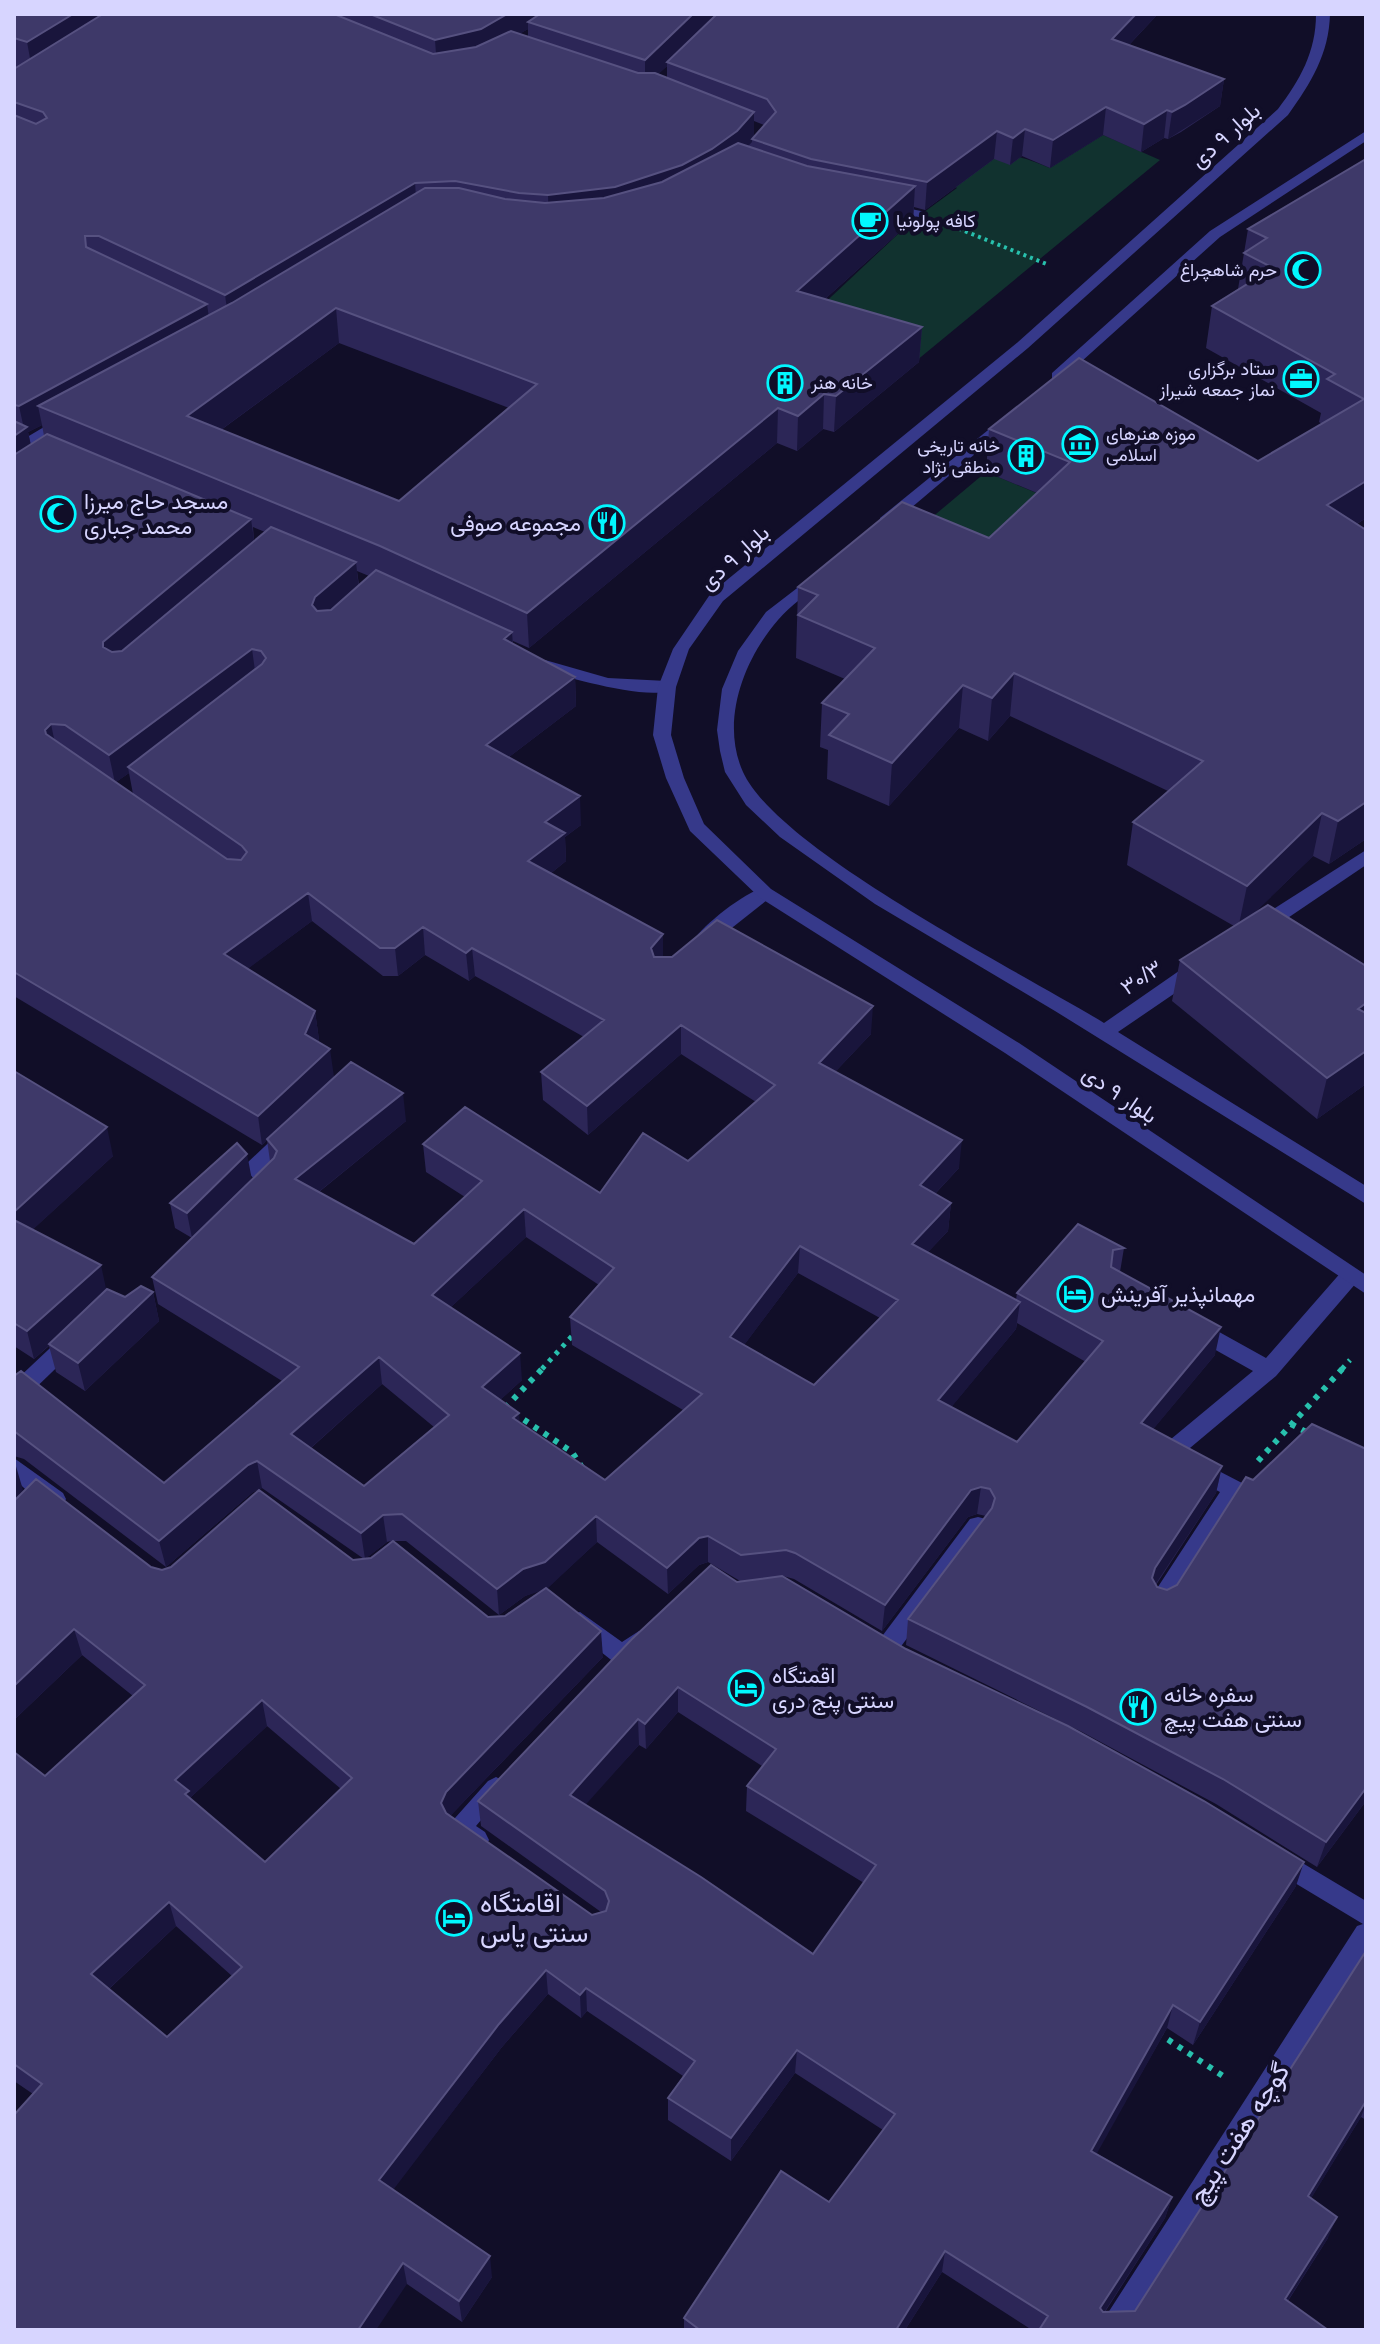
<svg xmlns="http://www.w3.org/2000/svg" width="1380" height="2344" font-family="Helvetica,Vazirmatn,sans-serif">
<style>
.green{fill:#11322f}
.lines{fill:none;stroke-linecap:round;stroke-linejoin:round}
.path-far2{stroke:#28c0ad;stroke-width:4;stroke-dasharray:3 4;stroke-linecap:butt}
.path-far1{stroke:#28c0ad;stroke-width:5;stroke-dasharray:4 6;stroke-linecap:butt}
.path{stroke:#28c0ad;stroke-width:6;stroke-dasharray:5 7;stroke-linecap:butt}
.service{fill:#36398a;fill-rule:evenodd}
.tertiary{fill:#36398a;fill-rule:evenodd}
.wall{fill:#2c2657;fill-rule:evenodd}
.shaded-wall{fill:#19153c}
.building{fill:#3e3969;stroke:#565180;stroke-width:2;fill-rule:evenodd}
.labels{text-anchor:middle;stroke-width:8;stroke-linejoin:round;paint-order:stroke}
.far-poi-label{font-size:18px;fill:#d7d5ff;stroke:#110e28;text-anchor:start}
.street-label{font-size:22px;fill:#d7d5ff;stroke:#110e28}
.poi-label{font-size:22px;fill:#d7d5ff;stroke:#110e28;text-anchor:start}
.near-poi-label{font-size:26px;fill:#d7d5ff;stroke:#110e28;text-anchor:start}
.near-street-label{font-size:26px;fill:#d7d5ff;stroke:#110e28}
</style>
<rect width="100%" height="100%" fill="#110e28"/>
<g class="green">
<path d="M1103,135L1160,160L916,361L800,326L912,221L957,188L945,181C990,151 997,146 1050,168Z"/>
<path d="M986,472L1068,506L1002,564L899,545Z"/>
</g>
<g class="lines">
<path class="path-far2" d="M952,226L1049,265"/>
<g class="path-far1">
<path d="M542,1369L574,1334"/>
<path d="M1342,1369L1350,1360"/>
</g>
<g class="path">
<path d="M505,1408L544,1367"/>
<path d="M514,1413L572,1452L583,1469"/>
<path d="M1291,1424L1308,1433"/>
<path d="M1258,1461L1344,1367"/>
<path d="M1158,2033L1223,2076"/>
</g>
<g class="service">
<path d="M1366,131V141L1220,237L1062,379H1052V373L1210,231Z"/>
<path d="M886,204L926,212L928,215L921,219L881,211L879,208Z"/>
<path d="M1009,413L1014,415V421L892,524H880V518Z"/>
<path d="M66,414L71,416V422L31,446L25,448L17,443Z"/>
<path d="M818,572L826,577L824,581C808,593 791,605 778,620C744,659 720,721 743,772C779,851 1023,973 1104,1023L1189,964H1203L1205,969L1203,974L1118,1032L1366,1186V1204L1055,1011L875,904L780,837L746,805L725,772L720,751L717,730L722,689L738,651L766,612Z"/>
<path d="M545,660L608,678L667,681L676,687C658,705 564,676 539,669L537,665Z"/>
<path d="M1366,850V865L1267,932H1253L1251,927L1253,922Z"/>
<path d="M765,887L774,893L771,897L709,946H695L693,941C704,924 745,892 765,887Z"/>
<path d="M289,1128L296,1130L299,1135L267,1167L279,1179L266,1193H252L249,1188L255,1180L244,1168L247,1163L282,1130Z"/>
<path d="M1350,1268L1357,1270L1360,1276L1357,1282L1276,1376L1184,1453L1242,1483L1245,1489L1168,1610L1160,1613L1152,1610L1149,1603L1152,1596L1220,1492L1159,1461L1156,1455L1159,1449L1253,1371L1189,1335L1186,1329L1189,1323L1196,1321L1203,1323L1266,1358L1343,1270Z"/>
<path d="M72,1332L79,1334L82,1340L79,1346L22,1401L14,1404V1382L65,1334Z"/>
<path d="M14,1458L63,1493L66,1499L63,1505C45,1511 27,1490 14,1479Z"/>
<path d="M978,1517L986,1519L989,1526L986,1533L893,1657L885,1660L877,1657L874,1650L877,1643L970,1519Z"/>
<path d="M580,1612L622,1642L639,1631L647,1634L650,1641C644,1655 630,1668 615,1663L572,1629L569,1622L572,1615Z"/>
<path d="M496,1777L504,1781L508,1788L476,1826L485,1832L489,1840L485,1848L477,1851L451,1835L447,1827L488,1781Z"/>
<path d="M1279,1849L1366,1901V1956L1126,2330H1097L1357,1926L1363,1924L1270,1868L1267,1860L1270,1852Z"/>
</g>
<path class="tertiary" d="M1316,14H1330C1329,54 1311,83 1288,115L1028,348L723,601L689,649L676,687L671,735L684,778L704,824L771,889L1019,1043L1366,1275V1294L1005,1053L759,897L690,831L666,778L653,735L658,687L673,649L711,593L1018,342L1278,109C1300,80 1316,52 1316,14Z"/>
</g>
<g class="wall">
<path d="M14,14H1158L1129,45L1224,79L1220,106L1181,132L1168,139L1164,138L1141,152L1103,135L1050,168L1022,156L1010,165L994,159L925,210L914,207L913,220L825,299L922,327L919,362L834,432L823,429L797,451L777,443L529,648L513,641V644L575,677L576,706L509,757L581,825L565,837L566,861L550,874L663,957L871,1034L835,1072L959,1168L935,1194L951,1203L948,1231L928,1252L1016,1300L1017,1293L1078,1224L1124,1248L1120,1272L1215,1355L1153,1429L1222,1466L1216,1493L1156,1585L1366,1801L1317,1867L1216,1804L1082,1732L906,1645L908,1619L986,1516L977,1514L968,1517L882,1631L794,1579L783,1576L1296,1886L1193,2045L1167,2028L1096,2153L1172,2197L1165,2218L1105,2312L1135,2311L1366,1951V2120L1361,2117L1311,2198L1328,2238L1288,2301L1328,2330H1032L942,2272L905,2330H684V2318L829,2202L883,2130L795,2073L731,2161L668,2120V2098L683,2076L587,2011L581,2018L548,1994L502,2047L393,2189L492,2277L462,2322L407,2284L33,2094L14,2081V1752L45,1776L133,1696L82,1655L14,1720V1501L151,1567L162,1570L364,1559L262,1488L253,1492L166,1567L24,1459L14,1456V1376L164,1483L282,1381L158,1304L152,1277L192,1238L175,1228L170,1203L252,1180L270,1161L267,1140L262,1145L14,996ZM528,29V37L519,34ZM667,66V78L658,74ZM754,121L764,125L754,137ZM339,343L509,408L399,501L221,430ZM42,425L44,436L31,445L28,432ZM253,527L265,532L254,541ZM357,571L369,576L359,585ZM129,773L133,794L116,782ZM312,921L383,976H398L425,955L469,981L475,976L584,1037L541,1072L543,1100L588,1135L681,1054L756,1102L688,1161L600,1193L423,1144L426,1172L465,1197L414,1244L319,1192L406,1121L334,1077L318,1042L319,1040L315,1011L247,969ZM526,1237L599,1285L570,1317L572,1345L683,1410L605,1480L519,1423V1413L500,1400L522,1380L451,1307ZM798,1273L880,1318L814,1385L744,1345ZM1017,1323L1086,1362L1017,1442L951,1407L1016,1329ZM382,1384L434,1427L364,1486L311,1448ZM391,1541L371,1558H366L387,1542ZM394,1541H406L499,1615L525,1596L544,1589L505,1616L488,1617ZM597,1542L668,1594L699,1565L708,1562L740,1581L737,1582L478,1801L481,1826L601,1912L592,1915L450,1816L603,1657L546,1589ZM678,1712L762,1766L747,1786L746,1811L864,1883L813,1954L585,1804L639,1745L646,1749ZM267,1726L341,1789L265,1862L190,1798ZM176,1926L232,1976L167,2037L109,1989Z"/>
<path d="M1366,159V518L1357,524L1366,839L1329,864L1313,856L1253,914L1366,966V1084L1317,1119L1172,1001L1180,960L1234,926L1127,865L1133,822L1168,791L1010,716L988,741L959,728L889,806L827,779L828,750L820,747L822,703L845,679L796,658L798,587L989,538L1037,493L986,472L989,429L1258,461L1322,424L1319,422L1321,413L1206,348L1212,306L1238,289L1248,229Z"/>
<path d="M14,1071L113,1156L33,1229L106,1290L125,1297L153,1292L159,1321L85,1391L56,1372L49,1346L34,1359L14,1346Z"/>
</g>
<g class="shaded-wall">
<path d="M73,14H122L32,69L27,42Z"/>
<path d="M507,14H552L528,22V29L483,56L437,67L435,40Z"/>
<path d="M693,14H721L667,62V66L645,87V60Z"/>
<path d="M1136,14H1158L1109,66L1112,39Z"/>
<path d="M1224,79L1220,106L1168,139L1172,112Z"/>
<path d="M1106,107L1103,135L1050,168L1053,140Z"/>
<path d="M1167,110L1164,138L1141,152L1144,124Z"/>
<path d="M754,112V139H752V142L737,158L549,222L548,195Z"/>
<path d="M1025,129L1022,156L1010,165L1013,138Z"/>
<path d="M997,131L994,159L925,210L927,182Z"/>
<path d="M415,183L417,210L229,323L225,295Z"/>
<path d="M915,186L913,220L796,325L797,291Z"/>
<path d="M207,304L211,332L38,406L42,425L28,432L33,455L14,468V436L24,429L19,406Z"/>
<path d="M336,308L339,343L192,451L187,416Z"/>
<path d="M922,327L919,362L834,432L836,396Z"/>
<path d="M824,394L823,429L797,451L798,416Z"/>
<path d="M778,408L777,443L529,648L527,613Z"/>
<path d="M1366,481V518L1318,548L1327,505Z"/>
<path d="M251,519L255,547L108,671L103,642Z"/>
<path d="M356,562L359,590L318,626L312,605L315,597Z"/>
<path d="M512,632L514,661L504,639Z"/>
<path d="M252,649L256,678L128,767L129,773L115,783L109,755Z"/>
<path d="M1014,673L1010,716L988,741L992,698Z"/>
<path d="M575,677L576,706L488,773L486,745Z"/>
<path d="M963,685L959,728L889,806L892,763Z"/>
<path d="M51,724L57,753L52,758L45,730Z"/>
<path d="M580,796L581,825L565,837L566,861L530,890L528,861L545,822Z"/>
<path d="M1366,802V839L1329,864L1338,821Z"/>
<path d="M1322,813L1313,856L1238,929L1247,886Z"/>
<path d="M308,893L312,921L229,983L224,954Z"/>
<path d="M423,927L425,955L398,976L395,948Z"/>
<path d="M663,934V962L651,977V948Z"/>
<path d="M472,948L475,976L469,981L466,953Z"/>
<path d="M1366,1003V1037L1358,1009Z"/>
<path d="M873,1006L871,1034L817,1091L819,1063Z"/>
<path d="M315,1011L319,1040L309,1062L305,1034Z"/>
<path d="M681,1025V1054L588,1135L587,1106Z"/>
<path d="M330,1049L334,1077L262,1145L258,1116Z"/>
<path d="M1366,1051V1084L1317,1119L1327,1078Z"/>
<path d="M403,1093L406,1121L300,1207L295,1179Z"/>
<path d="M107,1127L113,1156L16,1245L14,1236V1212Z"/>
<path d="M962,1140L959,1168L917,1213L920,1185Z"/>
<path d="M247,1154L252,1180L192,1238L187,1213Z"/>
<path d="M951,1203L948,1231L910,1271L912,1244Z"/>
<path d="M524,1209L526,1237L435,1322L432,1295Z"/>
<path d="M800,1246L798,1273L730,1364V1337Z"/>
<path d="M101,1265L107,1293L34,1359L27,1331Z"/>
<path d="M153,1292L159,1321L85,1391L78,1363Z"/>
<path d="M1020,1302L1016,1329L935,1427L938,1400Z"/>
<path d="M1221,1327L1215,1355L1136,1450L1141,1423Z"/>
<path d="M520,1353L522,1380L485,1414L482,1387Z"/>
<path d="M379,1357L382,1384L296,1461L291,1434Z"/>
<path d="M519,1413L521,1440L513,1418Z"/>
<path d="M257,1461L262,1488L253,1492L166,1567L159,1541L248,1465Z"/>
<path d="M15,1463L23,1490L14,1501V1465Z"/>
<path d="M1222,1466L1216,1493L1149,1594L1152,1578L1155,1568Z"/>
<path d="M981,1487L977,1514L968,1517L882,1631L885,1605L971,1490Z"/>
<path d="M383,1515L387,1542L365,1559L361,1533Z"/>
<path d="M596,1516L597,1542L547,1589L525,1596L499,1615L497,1589Z"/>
<path d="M708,1536V1562L699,1565L668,1594L667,1568L699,1538Z"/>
<path d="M74,1629L82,1655L14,1720V1686Z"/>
<path d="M601,1631L603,1657L449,1817L441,1803L446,1792Z"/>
<path d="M678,1687V1712L646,1749L645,1724Z"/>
<path d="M262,1700L267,1726L190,1798L195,1816L175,1780Z"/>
<path d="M638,1719L639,1745L572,1820L570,1795Z"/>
<path d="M1366,1788V1801L1317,1867L1326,1842Z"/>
<path d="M1304,1862L1296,1886L1193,2045L1200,2022Z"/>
<path d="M169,1902L176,1926L99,1998L91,1974Z"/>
<path d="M546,1970L548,1994L502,2047L384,2202L379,2180L499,2024Z"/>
<path d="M586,1988L587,2011L581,2018L580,1995Z"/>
<path d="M1173,2005L1167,2028L1086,2173L1091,2151Z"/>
<path d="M797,2050L795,2073L731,2161V2138Z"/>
<path d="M1366,2101V2104L1361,2117L1299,2218L1308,2196Z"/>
<path d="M1172,2197L1165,2218L1094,2328L1100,2308Z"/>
<path d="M1337,2217L1328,2238L1276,2319L1285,2299Z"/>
<path d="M945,2251L942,2272L905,2330H896Z"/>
<path d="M490,2256L492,2277L462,2322L459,2301Z"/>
<path d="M403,2263L407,2284L376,2330H358Z"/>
</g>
<g class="building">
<path d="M14,14H73L27,42L14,38Z"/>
<path d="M103,14H334L433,54L476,47L511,31L638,73H655L754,112L737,131L712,149L682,165L615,187L548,195L519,193L455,181L415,183L225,295L99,236H85L86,247L207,304L19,406L14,405V115L36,124L47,118L43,112L14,102V69Z"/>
<path d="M370,14H507L481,29L435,40Z"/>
<path d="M540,14H693L645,60L528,22Z"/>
<path d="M717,14H1136L1112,39L1224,79L1185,105L1172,112L1167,110L1144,124L1106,107L1053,140L1025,129L1013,138L997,131L927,182L811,159L752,139L776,112L767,99L667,62Z"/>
<path d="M738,143L807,166L915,186L797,291L922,327L836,396L824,394L798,416L778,408L527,613L380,546L38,406L232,303L425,188H459L505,199L545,203L604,198L662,182ZM336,308L537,384L399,501L187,416Z"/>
<path d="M1366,159V481L1327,505L1366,530V802L1338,821L1322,813L1247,886L1133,822L1203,761L1014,673L992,698L963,685L892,763L829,735L849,714L822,703L875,648L798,615L818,595L798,587L902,502L989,538L1070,462L989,429L1079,358L1258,461L1364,399L1327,379L1335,374L1212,306L1273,268L1244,253L1267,238L1248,229Z"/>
<path d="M14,421L27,427L14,436Z"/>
<path d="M47,434L251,519L103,642V647L112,652L122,651L271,527L356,562L315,597L312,605L317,611L331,610L376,570L512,632L504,639L575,677L486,745L580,796L545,822L565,833L528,861L663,934L651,948L654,957H672L717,920L873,1006L819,1063L962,1140L920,1185L951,1203L912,1244L1020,1302L938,1400L1017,1442L1103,1341L1017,1293L1078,1224L1124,1248L1113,1250L1111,1267L1221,1327L1141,1423L1222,1466L1155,1568L1152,1578L1157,1587L1167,1590L1177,1585L1246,1477L1253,1480L1312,1424L1366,1449V1788L1326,1842L1223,1779L1087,1707L908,1619L992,1508L995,1498L990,1489L981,1487L971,1490L885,1605L795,1553L786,1550L741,1555L708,1536L699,1538L667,1568L596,1516L545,1562L523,1569L497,1589L402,1514L383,1515L361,1533L257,1461L248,1465L159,1541L14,1431V1376L21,1371L164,1483L299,1367L152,1277L274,1158L277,1151L267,1139L351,1062L403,1093L295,1179L414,1244L482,1181L423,1144L465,1107L600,1193L643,1133L688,1161L775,1085L681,1025L587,1106L541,1072L604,1020L472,948L466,953L423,927L395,948H380L308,893L224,954L315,1011L305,1034L330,1049L258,1116L14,972V455ZM252,649L261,651L266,658L262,664L128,767L242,846L247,852L241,860L227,859L46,734L45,730L51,724L65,725L109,755ZM524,1209L614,1268L570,1317L702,1394L605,1480L513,1418L519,1413L482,1387L520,1353L432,1295ZM800,1246L898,1300L814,1385L730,1337ZM379,1357L449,1415L364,1486L291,1434Z"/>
<path d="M1268,905L1366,966V1003L1358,1009L1366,1013V1051L1327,1078L1180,960Z"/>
<path d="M14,1071L107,1127L14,1212Z"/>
<path d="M237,1143L247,1154L187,1213L170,1203Z"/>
<path d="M14,1220L101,1265L27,1331L14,1323Z"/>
<path d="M141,1286L153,1292L78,1363L49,1344L107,1289L125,1297Z"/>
<path d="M36,1479L151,1567L162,1570L171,1567L259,1490L353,1560L371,1558L393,1541L488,1617L505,1616L546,1588L601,1631L446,1792L441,1803L446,1813L592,1915L606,1911L609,1901L605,1891L478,1801L632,1639L711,1565L737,1582L782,1576L906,1649L1068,1726L1204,1801L1304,1862L1200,2022L1173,2005L1091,2151L1172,2197L1100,2308L1103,2312L1135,2311L1366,1951V2101L1308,2196L1337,2217L1285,2299L1328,2330H1039L1048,2316L945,2251L896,2330H700L684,2318L781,2171L829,2202L895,2114L797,2050L731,2138L668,2098L695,2061L586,1988L580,1995L546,1970L499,2024L379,2180L490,2256L459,2301L403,2263L358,2330H14V2115L42,2084L14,2064V1752L45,1776L145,1685L74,1629L14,1686V1501ZM678,1687L776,1749L747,1786L876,1865L813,1954L701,1877L570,1795L638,1719L645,1724ZM262,1700L352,1778L265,1862L185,1794L189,1791L175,1780ZM169,1902L242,1967L167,2037L91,1974Z"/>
</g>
<defs>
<symbol id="cafe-ring" viewBox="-11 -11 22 22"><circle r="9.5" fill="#110e28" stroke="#01f7ff" stroke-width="1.5"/><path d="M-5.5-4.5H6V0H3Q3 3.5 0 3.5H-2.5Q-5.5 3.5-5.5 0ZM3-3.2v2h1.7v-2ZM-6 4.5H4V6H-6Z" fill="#01f7ff"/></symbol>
<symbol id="mosque-ring" viewBox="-11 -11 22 22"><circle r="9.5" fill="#110e28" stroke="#01f7ff" stroke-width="1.5"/><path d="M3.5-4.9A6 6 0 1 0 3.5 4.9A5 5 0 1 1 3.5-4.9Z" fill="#01f7ff"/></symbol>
<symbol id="office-ring" viewBox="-11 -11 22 22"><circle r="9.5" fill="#110e28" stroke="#01f7ff" stroke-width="1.5"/><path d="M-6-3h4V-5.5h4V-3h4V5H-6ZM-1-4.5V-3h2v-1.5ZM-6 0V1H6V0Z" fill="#01f7ff"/></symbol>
<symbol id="building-ring" viewBox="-11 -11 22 22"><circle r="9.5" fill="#110e28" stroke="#01f7ff" stroke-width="1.5"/><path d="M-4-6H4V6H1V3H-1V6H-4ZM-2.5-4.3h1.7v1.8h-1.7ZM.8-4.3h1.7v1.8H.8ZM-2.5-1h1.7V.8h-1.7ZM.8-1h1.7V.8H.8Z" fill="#01f7ff"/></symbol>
<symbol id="museum-ring" viewBox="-11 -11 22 22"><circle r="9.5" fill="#110e28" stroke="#01f7ff" stroke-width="1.5"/><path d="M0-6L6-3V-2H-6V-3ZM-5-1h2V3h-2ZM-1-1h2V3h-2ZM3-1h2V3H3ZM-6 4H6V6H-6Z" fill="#01f7ff"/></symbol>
<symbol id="restaurant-ring" viewBox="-11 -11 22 22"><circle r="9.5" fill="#110e28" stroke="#01f7ff" stroke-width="1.5"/><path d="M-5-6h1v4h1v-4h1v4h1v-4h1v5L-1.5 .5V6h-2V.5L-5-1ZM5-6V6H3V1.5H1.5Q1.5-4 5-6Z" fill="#01f7ff"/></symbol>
<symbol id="hotel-ring" viewBox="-11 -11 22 22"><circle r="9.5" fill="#110e28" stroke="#01f7ff" stroke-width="1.5"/><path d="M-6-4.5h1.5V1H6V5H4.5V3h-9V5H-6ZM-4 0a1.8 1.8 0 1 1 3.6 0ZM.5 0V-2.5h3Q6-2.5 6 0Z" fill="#01f7ff"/></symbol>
</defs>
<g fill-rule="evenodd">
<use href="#cafe-ring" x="850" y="201" width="40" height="40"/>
<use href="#mosque-ring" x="1283" y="250" width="40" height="40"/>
<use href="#office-ring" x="1281" y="359" width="40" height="40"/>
<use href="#building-ring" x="765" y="363" width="40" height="40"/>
<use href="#museum-ring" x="1060" y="424" width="40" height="40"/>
<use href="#building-ring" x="1006" y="436" width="40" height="40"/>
<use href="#mosque-ring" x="38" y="494" width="40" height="40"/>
<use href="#restaurant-ring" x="587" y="503" width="40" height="40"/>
<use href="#hotel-ring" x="1055" y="1274" width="40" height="40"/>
<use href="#hotel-ring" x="726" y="1668" width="40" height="40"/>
<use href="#restaurant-ring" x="1118" y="1687" width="40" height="40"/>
<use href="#hotel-ring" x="434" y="1898" width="40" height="40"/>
</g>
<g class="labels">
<g class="far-poi-label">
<text x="896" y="227">کافه پولونیا</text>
<text x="1277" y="276" text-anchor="end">حرم شاهچراغ</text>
<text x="1275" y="375" text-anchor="end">ستاد برگزاری<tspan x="1275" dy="21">نماز جمعه شیراز</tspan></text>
<text x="811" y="389">خانه هنر</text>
<text x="1106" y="440">موزه هنرهای<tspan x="1106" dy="21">اسلامی</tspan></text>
<text x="1000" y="452" text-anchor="end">خانه تاریخی<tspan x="1000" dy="21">منطقی نژاد</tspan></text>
</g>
<g class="street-label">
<text transform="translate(1225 135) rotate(-42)" y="8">بلوار ۹ دی</text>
<text transform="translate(734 557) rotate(-42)" y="8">بلوار ۹ دی</text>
<text transform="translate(1141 977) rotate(-33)" y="8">۳۰/۳</text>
<text transform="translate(1120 1094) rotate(34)" y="8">بلوار ۹ دی</text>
</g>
<g class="poi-label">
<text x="84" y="509">مسجد حاج میرزا<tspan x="84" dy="25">محمد جباری</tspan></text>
<text x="581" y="531" text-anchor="end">مجموعه صوفی</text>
<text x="1101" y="1302">مهمانپذیر آفرینش</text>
<text x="772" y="1683">اقمتگاه<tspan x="772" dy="25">سنتی پنج دری</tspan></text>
<text x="1164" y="1702">سفره خانه<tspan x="1164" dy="25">سنتی هفت پیچ</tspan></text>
</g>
<g class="near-poi-label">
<text x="480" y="1912">اقامتگاه<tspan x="480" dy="30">سنتی یاس</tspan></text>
</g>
<g class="near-street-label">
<text transform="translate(1239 2133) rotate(-57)" y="9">گوچه هفت پیچ</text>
</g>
</g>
<rect width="1380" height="2344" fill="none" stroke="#d7d5ff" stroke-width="32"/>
</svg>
